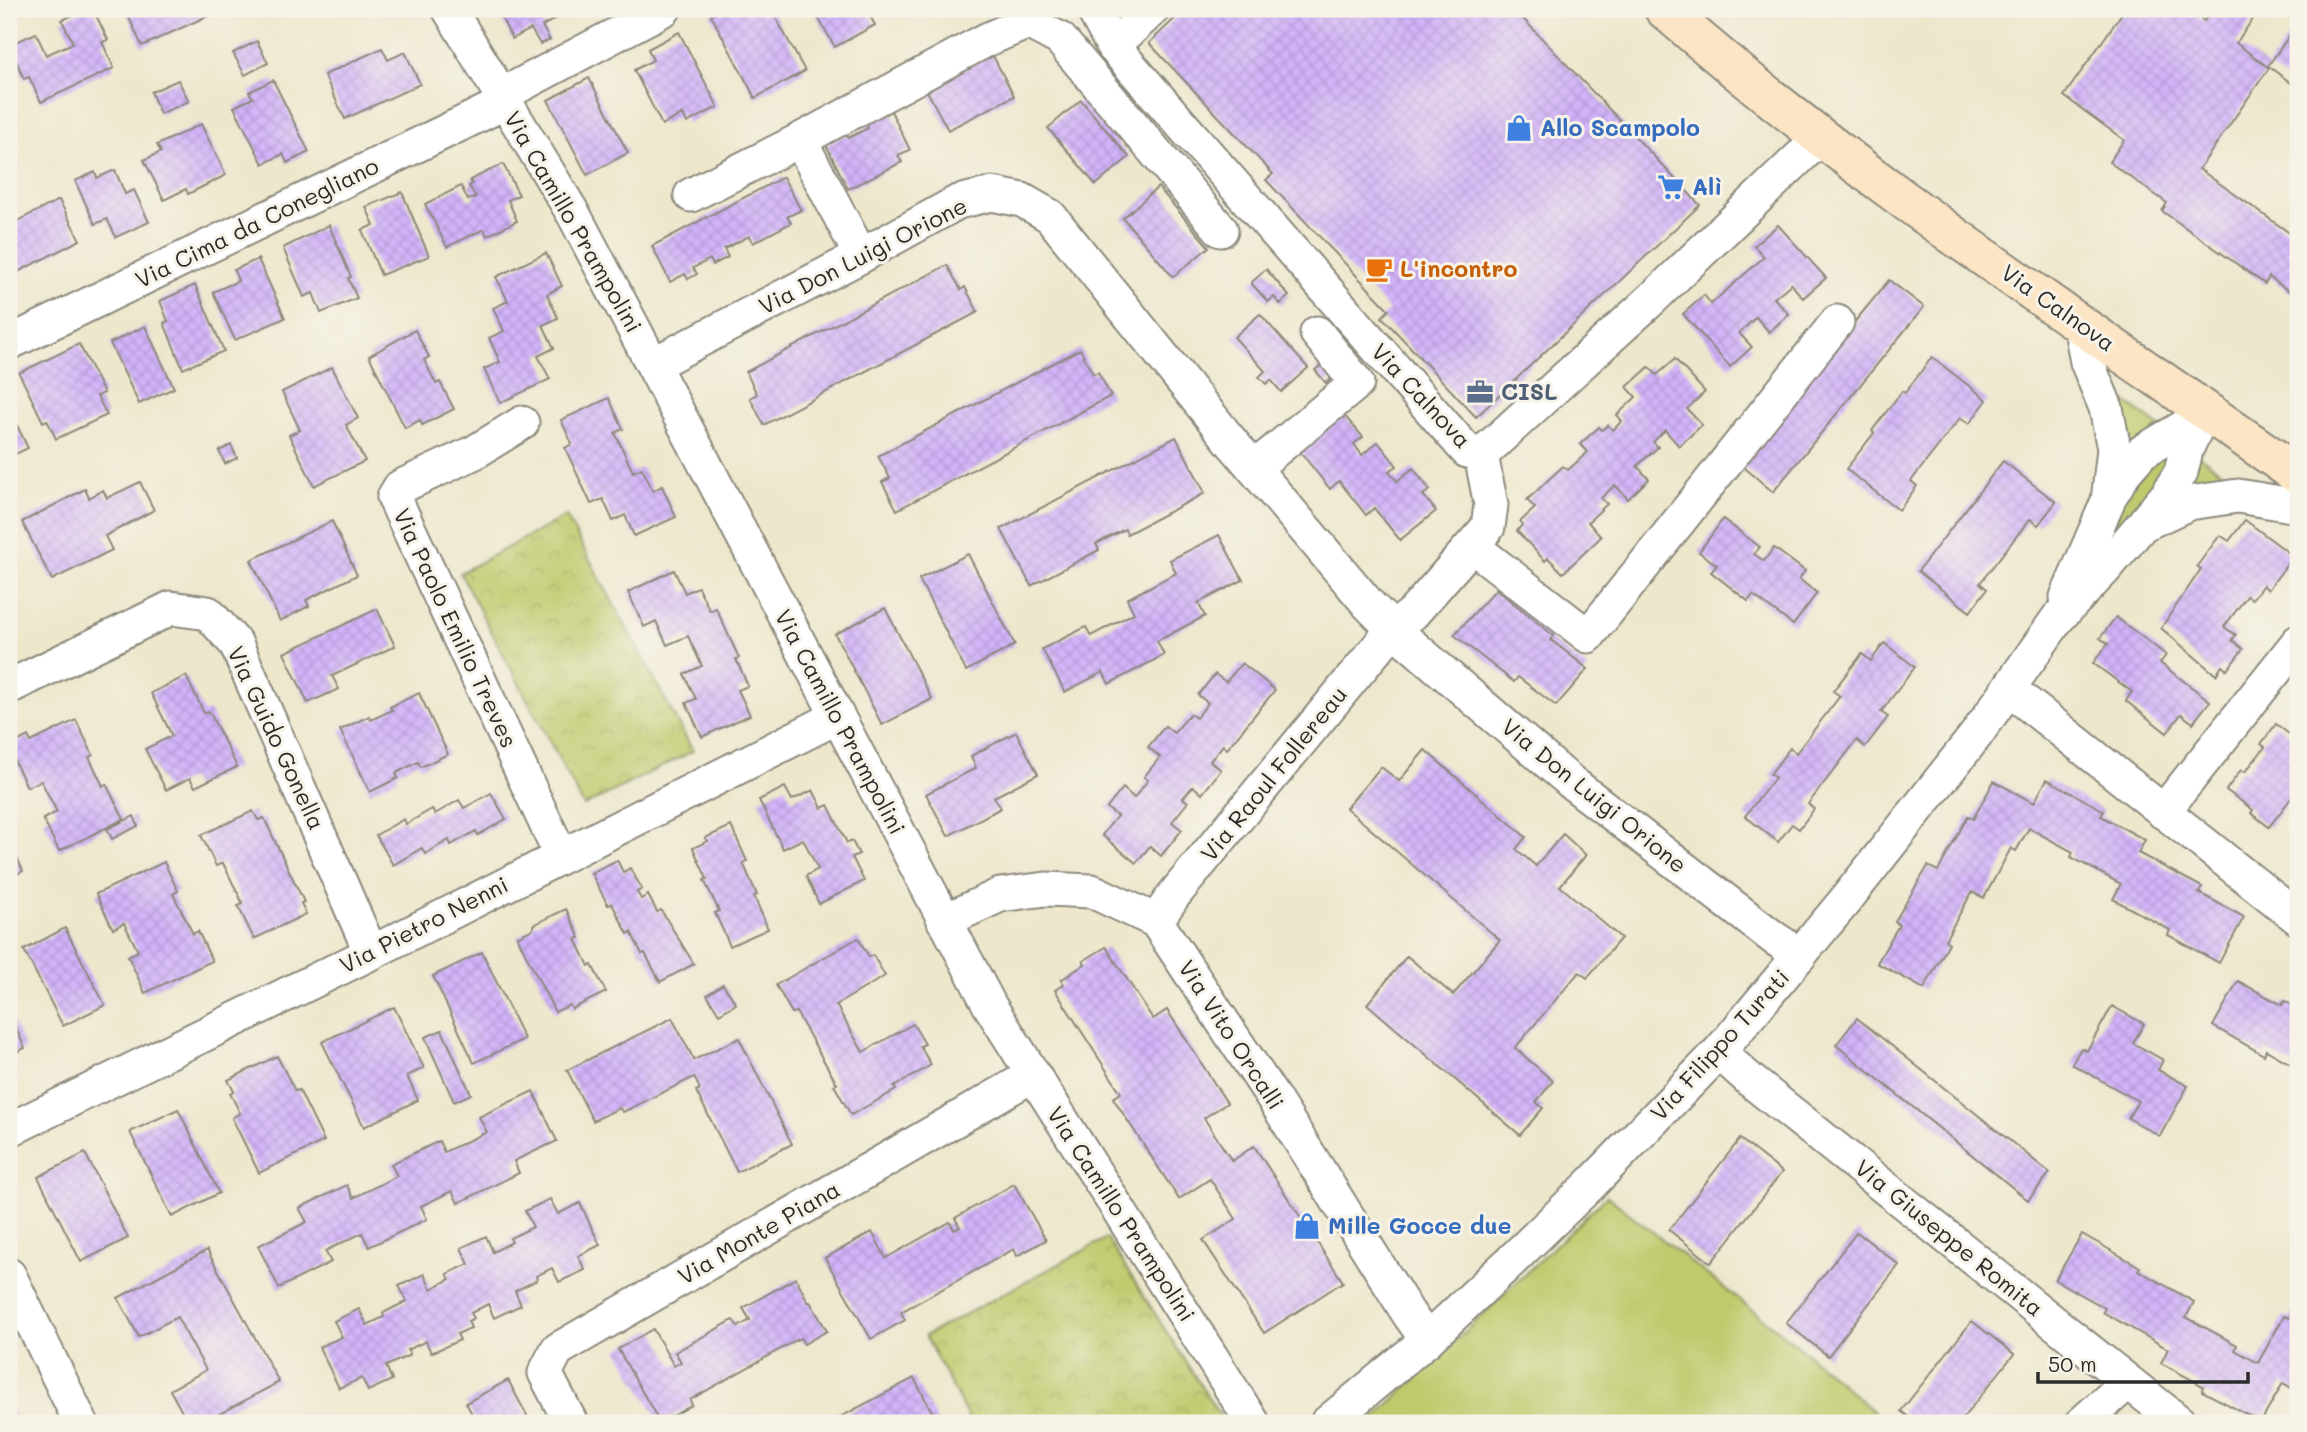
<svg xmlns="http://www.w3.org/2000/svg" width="2307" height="1432" font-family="Mali,sans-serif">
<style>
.green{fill:#beca6c;stroke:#747a4c;stroke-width:2}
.park{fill:url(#park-crowns);stroke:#747a4c;stroke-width:2}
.building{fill:url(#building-cross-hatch)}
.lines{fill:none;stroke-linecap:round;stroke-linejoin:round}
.street-casing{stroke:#8c897c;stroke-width:37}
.secondary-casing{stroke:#8c897c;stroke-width:42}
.street{stroke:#fff;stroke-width:33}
.secondary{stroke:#fce5c4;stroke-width:38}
.labels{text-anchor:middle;stroke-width:6;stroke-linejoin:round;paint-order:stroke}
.shop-label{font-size:23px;font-weight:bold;fill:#366cbe;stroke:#f7f3e8;text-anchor:start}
.street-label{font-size:23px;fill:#2b2b2b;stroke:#f7f3e8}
.food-label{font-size:23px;font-weight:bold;fill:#c56008;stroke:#f7f3e8;text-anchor:start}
.service-label{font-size:23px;font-weight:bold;fill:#4e5e75;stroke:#f7f3e8;text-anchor:start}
</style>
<defs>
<pattern id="park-crowns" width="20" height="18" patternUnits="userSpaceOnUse" patternTransform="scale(1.75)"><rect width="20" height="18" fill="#beca6c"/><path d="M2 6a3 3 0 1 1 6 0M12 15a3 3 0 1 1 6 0" fill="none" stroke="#a3ae5e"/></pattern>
<pattern id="building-cross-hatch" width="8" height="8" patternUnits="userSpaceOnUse" patternTransform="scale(1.75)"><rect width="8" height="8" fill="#d2b3f9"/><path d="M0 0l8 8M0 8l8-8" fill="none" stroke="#b49ad6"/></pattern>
</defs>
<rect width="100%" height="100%" fill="#f7f3e8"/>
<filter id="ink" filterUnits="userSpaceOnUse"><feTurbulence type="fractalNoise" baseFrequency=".0143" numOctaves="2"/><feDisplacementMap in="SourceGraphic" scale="14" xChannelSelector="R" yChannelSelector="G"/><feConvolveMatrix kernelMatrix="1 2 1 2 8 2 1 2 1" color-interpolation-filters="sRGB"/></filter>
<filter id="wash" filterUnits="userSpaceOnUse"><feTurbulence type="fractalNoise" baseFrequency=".00686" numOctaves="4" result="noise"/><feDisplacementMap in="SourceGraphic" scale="28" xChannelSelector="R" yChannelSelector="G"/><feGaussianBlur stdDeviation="1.57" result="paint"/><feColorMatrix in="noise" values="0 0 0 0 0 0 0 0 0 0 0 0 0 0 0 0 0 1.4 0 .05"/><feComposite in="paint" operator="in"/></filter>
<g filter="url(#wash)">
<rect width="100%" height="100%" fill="#ede7cc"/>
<g class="green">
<path d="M2109,390L2160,427L2124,454Z"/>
<path d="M2177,441L2174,464L2113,539L2109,535L2124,492Z"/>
<path d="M2195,453L2241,485L2194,490L2188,474Z"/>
<path d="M1607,1196L1803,1350L1886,1423H1369Z"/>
</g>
<g class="park">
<path d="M566,516L693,751L584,806L460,573Z"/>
<path d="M1107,1238L1220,1416L1223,1423H971L925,1336Z"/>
</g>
<g id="blocks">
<g class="building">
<path d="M86,9H93L108,40L102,42L114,68L41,102L29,77L24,79L9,45L36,33L46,55L73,43L62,20Z"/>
<path d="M125,9H223L142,46Z"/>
<path d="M497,9H549L555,19L542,26L550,40L540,44L531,29L512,39Z"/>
<path d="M724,9H771L805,71L755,98L711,15Z"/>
<path d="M813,9H866L875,25L835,47Z"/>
<path d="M1185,9H1514L1700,205L1476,417L1382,317L1389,310L1266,180L1273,174L1149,43Z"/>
<path d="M2125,9H2185L2204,21L2213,9H2260L2236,43L2269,68L2199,169L2298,239V287L2293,294L2269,277L2265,284L2162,211L2167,203L2109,162L2124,140L2064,96Z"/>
<path d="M2298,23V88L2268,66Z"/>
<path d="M679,32L718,107L687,123L683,114L662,125L634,70L653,60L648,49Z"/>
<path d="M257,41L268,63L245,75L233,53Z"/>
<path d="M382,48L388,60L405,52L420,84L345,119L324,75Z"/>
<path d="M992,54L1014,96L948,130L926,89Z"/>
<path d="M589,78L628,153L587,175L548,100Z"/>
<path d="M178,80L189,101L160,114L151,92Z"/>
<path d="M273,80L309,152L287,163L283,154L263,164L234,107L253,98L249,92Z"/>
<path d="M1081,100L1129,157L1096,185L1048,128Z"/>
<path d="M891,111L910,150L898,155L902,162L848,189L826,145L847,134L848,138L868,128L865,123Z"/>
<path d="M201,124L226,175L188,194L186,189L164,200L144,160L161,152L157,145Z"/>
<path d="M503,164L519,195L508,200L517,221L487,236L484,229L447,247L425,204L461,186L468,200L476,197L469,186L472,184L470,180Z"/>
<path d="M115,170L125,194L134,190L149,222L116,237L107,219L95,224L75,181L95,172L97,178Z"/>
<path d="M783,177L801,210L787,217L791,223L753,243L749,236L724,249L728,257L713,265L710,259L693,268L697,274L688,279L685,274L670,282L652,246Z"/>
<path d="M1158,187L1209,247L1173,277L1123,218Z"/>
<path d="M402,192L429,256L381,275L362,230L374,225L366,207Z"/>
<path d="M59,200L80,240L14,274L9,264V225Z"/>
<path d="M329,225L351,277L348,278L357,298L321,313L313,293L304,297L283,248Z"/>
<path d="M1778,225L1826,278L1803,298L1791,284L1774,298L1789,314L1769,332L1756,317L1739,333L1752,347L1730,367L1683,314L1704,295L1711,304L1764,257L1754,246Z"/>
<path d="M546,253L562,286L547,294L558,318L543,325L554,348L538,356L550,379L500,403L484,369L500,362L489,338L504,331L493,308L508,301L496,277Z"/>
<path d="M258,259L285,318L235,340L213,292L238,281L234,270Z"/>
<path d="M947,265L961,290L965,287L978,312L764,425L750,398L757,394L746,372Z"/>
<path d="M1266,269L1289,296L1280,304L1274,297L1268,302L1251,283Z"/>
<path d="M1889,280L1924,307L1773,492L1739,463Z"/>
<path d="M195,285L224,351L183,369L164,323L168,321L160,301Z"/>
<path d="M1260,314L1308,368L1281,392L1271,380L1266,384L1259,377L1265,371L1234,337Z"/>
<path d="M145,326L174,388L139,404L110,343Z"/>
<path d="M415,330L429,357L424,360L436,384L440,382L454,409L422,425L420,420L405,428L369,356Z"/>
<path d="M79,344L104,393L97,396L107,415L56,439L47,420L43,422L19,373Z"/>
<path d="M1080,349L1093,374L1098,372L1111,396L897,510L882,482L890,478L878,456Z"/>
<path d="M1932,357L1987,400L1969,424L1960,418L1911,481L1917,486L1899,510L1846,469L1874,433L1872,431L1902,391L1905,393Z"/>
<path d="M1675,359L1705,392L1687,409L1702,425L1679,446L1665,430L1653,442L1658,447L1637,466L1649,479L1628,499L1615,485L1601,498L1607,504L1588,522L1601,537L1563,573L1548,558L1545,561L1517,531L1522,525L1520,522L1535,508L1527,500L1563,466L1568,470L1588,452L1580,444L1599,427L1602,430L1608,425L1613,430L1622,421L1617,415L1636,397L1627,387L1649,367L1657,375Z"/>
<path d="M1327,360L1338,373L1326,383L1315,370Z"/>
<path d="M332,367L358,418L346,425L365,461L314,486L289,435L300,430L282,392Z"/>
<path d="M609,398L623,429L615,433L633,472L642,468L653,491L662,486L676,517L634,536L625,515L613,521L603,499L591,504L565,448L572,444L561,420Z"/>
<path d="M9,409L28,448L9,457Z"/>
<path d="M1342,413L1363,437L1354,444L1362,455L1378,442L1397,466L1389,471L1397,481L1413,468L1430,490L1423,495L1436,511L1400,540L1374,508L1366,515L1339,481L1330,489L1298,449Z"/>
<path d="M1176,437L1205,493L1127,534L1125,529L1096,544L1099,550L1031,586L1001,529Z"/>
<path d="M231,445L237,458L225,464L219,451Z"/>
<path d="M2003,461L2056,502L2038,525L2030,519L1980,583L1987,589L1970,612L1918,571Z"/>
<path d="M140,482L154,510L105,536L112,550L52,580L22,522L85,489L89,498L103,490L107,498Z"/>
<path d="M1723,519L1760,547L1754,554L1764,561L1774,548L1805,571L1799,579L1817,593L1793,625L1753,595L1748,601L1711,572L1717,565L1699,552Z"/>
<path d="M2245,520L2293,556L2268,590L2263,585L2252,599L2247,596L2224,627L2236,635L2232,640L2243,649L2227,670L2222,666L2216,675L2161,628L2201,569L2197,566L2220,535L2229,541Z"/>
<path d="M332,521L357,575L306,600L309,606L280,621L251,560Z"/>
<path d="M1219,535L1243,580L1198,603L1205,616L1157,641L1164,655L1109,684L1103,672L1065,692L1042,649L1086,627L1091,636L1134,613L1127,599L1176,573L1170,560Z"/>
<path d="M968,554L1015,645L966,671L919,579Z"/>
<path d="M674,570L685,593L698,587L710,611L716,608L739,658L736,659L748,686L738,690L750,715L702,737L686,703L696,699L684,674L702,666L688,636L667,645L656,621L644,627L628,592Z"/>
<path d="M1496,589L1554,636L1551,640L1588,669L1556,706L1518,677L1514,682L1454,635Z"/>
<path d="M885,608L932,699L882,725L835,634Z"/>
<path d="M377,609L395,646L332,676L339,689L308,703L284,653Z"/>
<path d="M2116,617L2166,655L2160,663L2210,701L2193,723L2181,714L2167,733L2126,701L2132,692L2093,663L2108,644L2100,638Z"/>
<path d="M1884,643L1915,667L1881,712L1888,717L1865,747L1857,740L1808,804L1814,809L1799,829L1792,824L1778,842L1745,816L1775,778L1770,774L1790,748L1796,753L1840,696L1833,691L1862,654L1871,661Z"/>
<path d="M1242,663L1275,690L1227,749L1223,745L1210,761L1221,770L1202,794L1193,786L1183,798L1188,802L1172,822L1182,830L1161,856L1150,846L1136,863L1102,835L1117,816L1107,808L1123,788L1134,798L1148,780L1144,777L1160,757L1148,747L1165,726L1174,733L1190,714L1196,718L1208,703L1198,695L1215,674L1226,682Z"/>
<path d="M186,676L204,713L209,711L237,767L195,787L190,778L166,790L145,749L172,736L151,693Z"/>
<path d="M419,693L448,754L421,767L418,762L396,773L398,778L370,792L340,730L369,716L371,720L392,710L390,707Z"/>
<path d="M76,720L93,755L89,757L103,786L106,784L124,819L59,851L43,819L57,812L41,781L27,787L9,750V746L28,736L31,742Z"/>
<path d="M2276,724L2298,741V789L2269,827L2251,813L2253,810L2226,790L2241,770L2245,772L2265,747L2261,744Z"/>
<path d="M1016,732L1038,774L994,797L1001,808L948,836L926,794L976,768L971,756Z"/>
<path d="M1425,750L1526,837L1516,849L1536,866L1563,834L1586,855L1560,886L1621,938L1587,978L1579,972L1515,1048L1553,1081L1536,1102L1543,1108L1520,1135L1367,1004L1407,956L1453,995L1500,940L1346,808L1381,767L1399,781Z"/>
<path d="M2047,779L2104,811L2101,816L2145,840L2138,853L2202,887L2199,893L2244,917L2219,963L2168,935L2170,930L2113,899L2121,884L2071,857L2073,852L2029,828L2016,851L2011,848L1984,898L1972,892L1945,940L1949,943L1924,989L1877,963L1899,925L1895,921L1928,866L1938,871L1968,816L1973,819L1994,781L2034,803Z"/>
<path d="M785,787L792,800L813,790L822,808L828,805L847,843L852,841L859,854L852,857L864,881L819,904L806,876L818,869L803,839L783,849L759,800Z"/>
<path d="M491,793L506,819L478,835L476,831L451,845L449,840L425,854L422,848L393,865L376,835L404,819L406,824L432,809L435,814L459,800L464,808Z"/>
<path d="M253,811L258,820L264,818L304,902L301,903L306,914L254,939L238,906L243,904L223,863L216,866L201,835Z"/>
<path d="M134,816L138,826L112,839L107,829Z"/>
<path d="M731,826L747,861L743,863L757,895L754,896L768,929L730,946L715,913L719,911L704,880L707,879L693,848L708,841L705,838Z"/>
<path d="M9,839L23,871L9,878Z"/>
<path d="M617,860L623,872L630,868L642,889L637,892L641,899L648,895L657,912L661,910L694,964L660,982L645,953L642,954L631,932L628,934L612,904L608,905L591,873Z"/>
<path d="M164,862L178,891L173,894L193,934L198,931L212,961L145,993L128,956L138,951L124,923L113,929L96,894Z"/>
<path d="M566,909L580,938L576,939L589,966L592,965L606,992L572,1009L570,1005L555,1012L517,937L533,929V925Z"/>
<path d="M65,928L105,1005L63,1026L24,950Z"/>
<path d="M858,938L869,957L873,955L885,976L836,1005L863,1052L913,1024L925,1044L920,1046L931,1065L894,1087L896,1090L851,1115L834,1085L837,1084L796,1012L792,1013L776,985Z"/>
<path d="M1106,947L1153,1019L1167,1010L1227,1103L1204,1118L1232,1161L1254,1146L1343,1282L1264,1333L1203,1240L1236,1219L1210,1179L1179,1199L1113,1098L1121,1093L1055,990L1064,984L1061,980L1085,964L1083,961Z"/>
<path d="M482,952L524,1039L474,1063L433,976Z"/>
<path d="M2238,981L2282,1005L2285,1001L2298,1009V1068L2266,1050L2264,1055L2213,1026Z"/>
<path d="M723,984L736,1004L719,1014L707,995Z"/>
<path d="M2112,1006L2144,1024L2133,1043L2163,1060L2158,1070L2188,1086L2160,1136L2128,1118L2138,1101L2072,1064L2081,1048L2087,1051Z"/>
<path d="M394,1007L424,1068L407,1076L418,1100L364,1127L322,1042Z"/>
<path d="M9,1013L25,1048L9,1056Z"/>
<path d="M672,1018L694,1060L739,1038L792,1144L737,1172L696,1091L700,1089L694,1077L623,1112L619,1108L593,1121L567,1070Z"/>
<path d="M1857,1018L2050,1173L2028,1200L1836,1045Z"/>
<path d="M442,1030L471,1094L454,1102L425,1037Z"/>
<path d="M277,1056L295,1091L299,1090L324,1141L259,1173L232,1118L240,1113L230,1093L234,1091L228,1080Z"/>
<path d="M533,1091L557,1141L514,1161L519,1173L458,1203L452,1191L421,1206L427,1219L369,1247L362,1233L325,1251L331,1262L279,1288L258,1246L307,1222L299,1208L347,1185L353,1198L397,1176L391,1164L439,1141L444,1152L487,1132L479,1117Z"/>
<path d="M178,1109L219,1193L172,1217L130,1132Z"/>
<path d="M1740,1139L1782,1172L1711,1263L1669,1230Z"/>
<path d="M85,1153L128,1238L81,1262L38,1177Z"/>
<path d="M1014,1184L1046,1240L1017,1256L1014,1249L901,1312L905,1320L871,1339L825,1258L872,1232L886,1258L950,1222L954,1230L960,1227L955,1218Z"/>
<path d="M550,1199L558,1214L580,1203L600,1245L578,1256L585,1270L559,1282L552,1268L536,1276L537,1280L515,1291L521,1305L494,1318L488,1304L471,1313L474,1318L468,1321L471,1328L457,1334L460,1340L431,1353L426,1341L407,1350L410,1355L386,1366L392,1380L368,1391L362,1378L339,1388L319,1347L342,1337L334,1321L359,1309L367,1325L384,1317L383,1313L407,1301L399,1286L424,1274L431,1289L450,1279L447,1274L469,1264L461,1248L486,1236L493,1252L512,1242L510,1238L533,1227L525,1211Z"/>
<path d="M1857,1232L1899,1265L1828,1356L1786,1323Z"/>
<path d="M2082,1234L2140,1267L2138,1270L2194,1302L2186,1317L2237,1345L2235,1350L2258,1363L2284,1316L2289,1318L2298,1301V1392L2283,1383L2261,1422L2202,1391L2203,1386L2161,1363L2168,1349L2103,1312L2105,1308L2055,1280Z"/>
<path d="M207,1250L279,1382L203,1423H188L170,1390L206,1370L177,1317L139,1337L118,1298Z"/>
<path d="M796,1278L808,1302H810L827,1331L804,1344L800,1338L690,1400L692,1405L660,1423L618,1349L653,1329L674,1366L681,1362L675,1352L733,1320L738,1327L750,1320L743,1308Z"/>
<path d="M1972,1321L2014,1354L1959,1423H1916L1901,1411Z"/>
<path d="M914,1378L938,1423H829Z"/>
<path d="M508,1380L531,1423H477L466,1403Z"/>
<path d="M9,1404L18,1423H9Z"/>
</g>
</g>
</g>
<g filter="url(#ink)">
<use href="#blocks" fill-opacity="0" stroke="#8c897c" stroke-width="2"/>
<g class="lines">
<defs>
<g id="street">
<path d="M449,9L574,215L990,1006L1253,1423"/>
<path d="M1093,9L1113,46L1467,451L1481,455L1652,299L1821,137"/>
<path d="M1113,46L1153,9"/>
<path d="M500,96L664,9"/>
<path d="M800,140L861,256"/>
<path d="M691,195L800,140L986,40L1028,22L1060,39L1221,230"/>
<path d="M9,343L504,103"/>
<path d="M654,364L861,256L958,202L992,194L1022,200L1050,216L1229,439L1370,606L1393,629L1571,782L1774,938L1800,955"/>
<path d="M522,423L475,452L400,487L394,497L561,856"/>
<path d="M1254,468L1357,383L1317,333"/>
<path d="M2112,493L2124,473L2142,452L2189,424L2205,410"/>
<path d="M2146,520L2168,494L2181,472L2186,450L2204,411"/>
<path d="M1472,546L1588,636L1837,322"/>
<path d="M2067,597L2108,501L2114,449L2106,408L2087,362L2080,324"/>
<path d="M9,687L171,608L208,613L236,644L371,953"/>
<path d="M2009,689L2298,918"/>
<path d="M2163,812L2298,642"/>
<path d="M944,921L1000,895L1046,889L1092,891L1156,921L1274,1099L1408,1313L1427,1340"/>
<path d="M1156,921L1174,895L1393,629L1413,613L1488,527L1491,505L1481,455"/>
<path d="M1719,1052L1750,1080L2180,1423"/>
<path d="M9,1130L371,953L837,717"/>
<path d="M9,1275L81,1423"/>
<path d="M571,1423L545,1373L557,1350L1033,1075"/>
<path d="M1327,1423L1427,1340L1510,1262L1592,1183L1719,1052L1844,902L1976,735L2058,618L2104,570L2142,525L2189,503L2238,496L2298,506"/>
<path d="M2082,1423L2128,1382"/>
</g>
<path id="secondary" d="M1664,9C1861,182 2084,325 2298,475"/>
</defs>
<use href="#street" class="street-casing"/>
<use href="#secondary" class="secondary-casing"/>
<use href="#street" class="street"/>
<use href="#secondary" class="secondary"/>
</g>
</g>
<defs>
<symbol id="shop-bare" viewBox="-9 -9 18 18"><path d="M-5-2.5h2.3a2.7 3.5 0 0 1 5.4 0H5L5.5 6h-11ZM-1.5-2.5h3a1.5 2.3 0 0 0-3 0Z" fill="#3f7fe0" stroke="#f7f3e8" stroke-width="2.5" paint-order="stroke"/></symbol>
<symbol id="supermarket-bare" viewBox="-9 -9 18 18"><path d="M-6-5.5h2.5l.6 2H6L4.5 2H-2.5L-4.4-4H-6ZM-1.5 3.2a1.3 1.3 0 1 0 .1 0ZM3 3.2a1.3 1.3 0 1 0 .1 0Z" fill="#3f7fe0" stroke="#f7f3e8" stroke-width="2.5" paint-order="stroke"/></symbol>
<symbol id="cafe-bare" viewBox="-9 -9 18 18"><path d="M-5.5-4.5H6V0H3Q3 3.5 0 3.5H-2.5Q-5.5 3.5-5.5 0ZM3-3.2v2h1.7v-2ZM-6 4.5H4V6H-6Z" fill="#e8710a" stroke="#f7f3e8" stroke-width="2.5" paint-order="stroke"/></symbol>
<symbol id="office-bare" viewBox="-9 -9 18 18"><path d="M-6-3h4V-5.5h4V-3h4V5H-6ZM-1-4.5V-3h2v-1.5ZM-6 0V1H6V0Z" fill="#5c6f8a" stroke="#f7f3e8" stroke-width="2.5" paint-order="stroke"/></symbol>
</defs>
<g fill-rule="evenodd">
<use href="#shop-bare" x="1500" y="109" width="38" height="38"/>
<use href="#supermarket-bare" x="1652" y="168" width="38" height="38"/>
<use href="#cafe-bare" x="1360" y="250" width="38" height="38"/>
<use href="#office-bare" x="1461" y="373" width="38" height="38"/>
<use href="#shop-bare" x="1288" y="1207" width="38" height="38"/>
</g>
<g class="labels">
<g class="shop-label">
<text x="1540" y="136">Allo Scampolo</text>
<text x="1692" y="195">Alì</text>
<text x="1328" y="1234">Mille Gocce due</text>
</g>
<g class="street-label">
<text transform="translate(573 222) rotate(60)" y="8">Via Camillo Prampolini</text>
<text transform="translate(257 223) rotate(-26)" y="8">Via Cima da Conegliano</text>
<text transform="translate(863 256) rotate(-27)" y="8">Via Don Luigi Orione</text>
<text transform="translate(2058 308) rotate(35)" y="8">Via Calnova</text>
<text transform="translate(1421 396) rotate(47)" y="8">Via Calnova</text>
<text transform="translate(455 628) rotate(65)" y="8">Via Paolo Emilio Treves</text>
<text transform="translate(840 722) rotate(62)" y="8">Via Camillo Prampolini</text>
<text transform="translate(276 738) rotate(65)" y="8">Via Guido Gonella</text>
<text transform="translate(1274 774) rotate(-51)" y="8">Via Raoul Follereau</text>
<text transform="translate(1594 796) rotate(39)" y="8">Via Don Luigi Orione</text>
<text transform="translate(424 925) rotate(-27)" y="8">Via Pietro Nenni</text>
<text transform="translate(1231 1035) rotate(57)" y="8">Via Vito Orcalli</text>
<text transform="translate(1720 1045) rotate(-48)" y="8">Via Filippo Turati</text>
<text transform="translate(1121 1214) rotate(57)" y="8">Via Camillo Prampolini</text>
<text transform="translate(759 1233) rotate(-30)" y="8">Via Monte Piana</text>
<text transform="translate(1949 1238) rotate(39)" y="8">Via Giuseppe Romita</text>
</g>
<g class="food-label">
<text x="1400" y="277">L'incontro</text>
</g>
<g class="service-label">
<text x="1501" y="400">CISL</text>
</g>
</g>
<rect width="2307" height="1432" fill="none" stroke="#f7f3e8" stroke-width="35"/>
<path d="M2038 1372v10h210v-10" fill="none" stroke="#2b2b2b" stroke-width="3.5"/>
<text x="2048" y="1372" font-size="21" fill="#2b2b2b" stroke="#f7f3e8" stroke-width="5" paint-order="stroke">50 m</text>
</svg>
